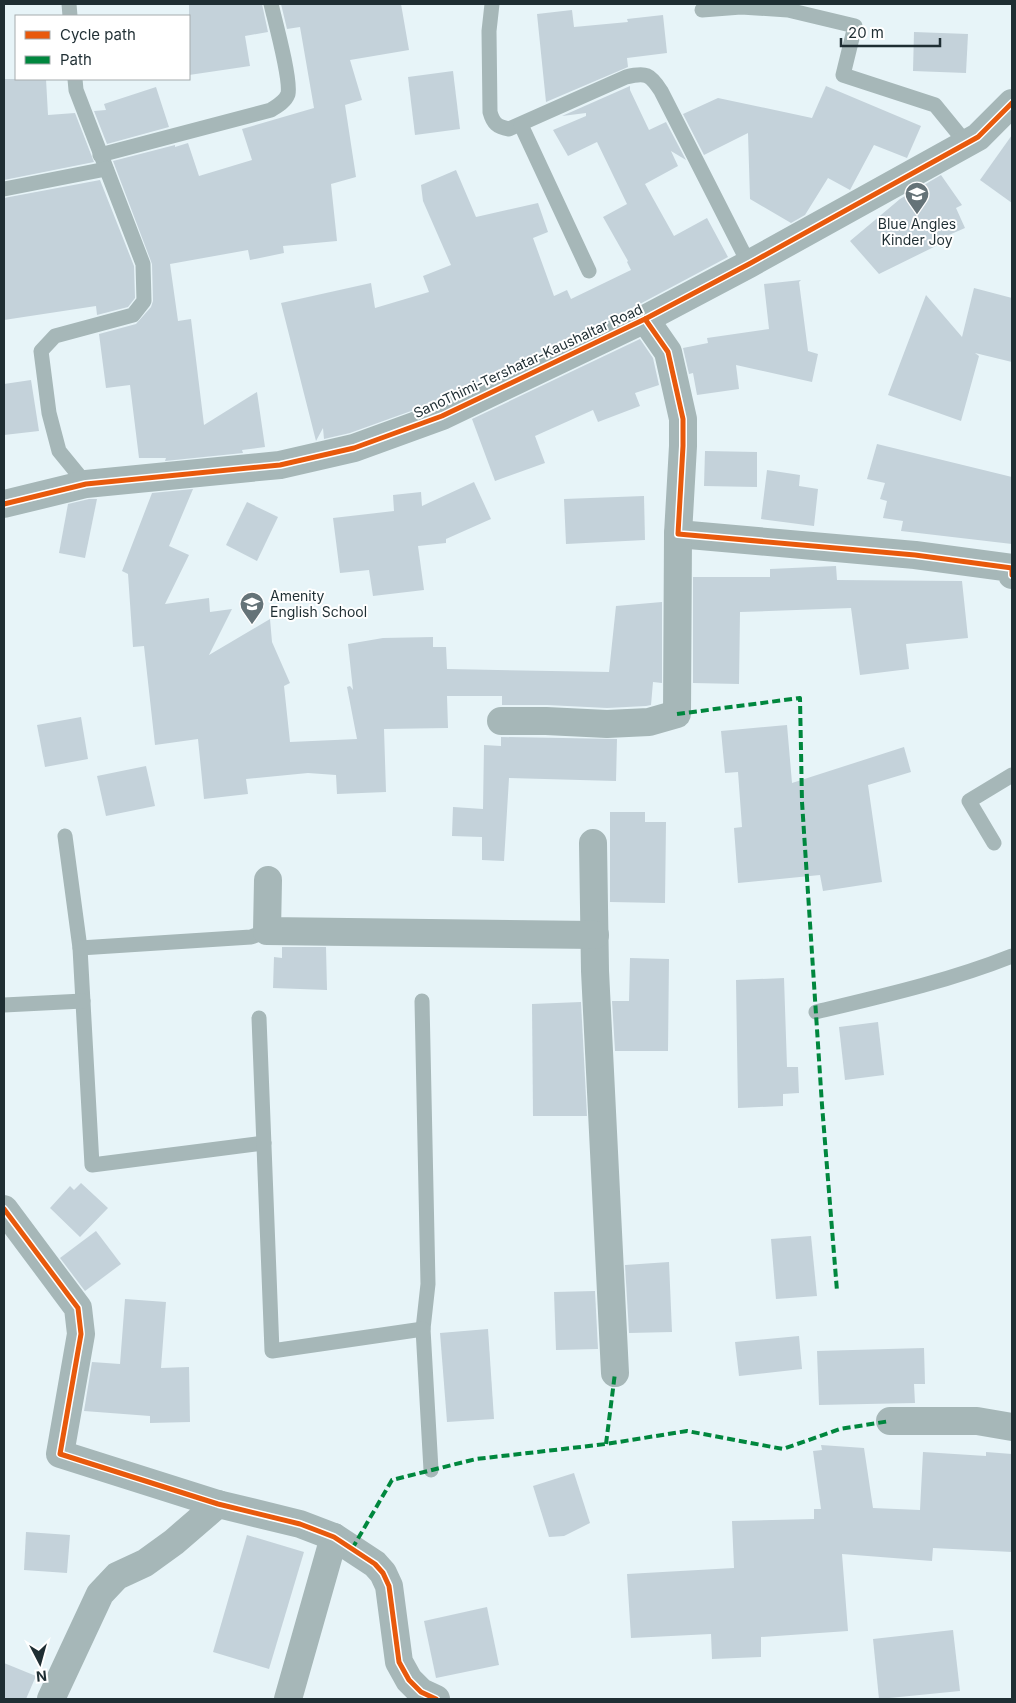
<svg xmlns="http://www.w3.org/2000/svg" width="1016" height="1703" font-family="Inter,sans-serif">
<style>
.building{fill:#c4d2da}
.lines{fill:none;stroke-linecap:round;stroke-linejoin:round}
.service{stroke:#a6b7b8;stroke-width:15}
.minor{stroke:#a6b7b8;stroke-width:28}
.quiet{stroke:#00873e;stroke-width:4;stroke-dasharray:8 4;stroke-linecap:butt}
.cycleway-casing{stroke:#fff;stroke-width:8}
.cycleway{stroke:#e8590c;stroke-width:5}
.labels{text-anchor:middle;stroke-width:4;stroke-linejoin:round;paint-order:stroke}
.poi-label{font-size:14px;fill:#1f2e33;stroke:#fff}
.street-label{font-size:14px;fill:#1f2e33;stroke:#fff}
</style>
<rect width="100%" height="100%" fill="#e7f4f8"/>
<g class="building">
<path d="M189,4H262L268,32L245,36L250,66L189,75Z"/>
<path d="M281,4H401L409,50L350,60L362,100L345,105L356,177L331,184L337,241L283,246L284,253L250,260L248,250L170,264L178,321L191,319L204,425L257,392L265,447L242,450L243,453L165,461L166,458H139L130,385L106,388L99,334L136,324L151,307L153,301L152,264L113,161L175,145V147L188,143L199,176L252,160L242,129L314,108L300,27L287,29Z"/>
<path d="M572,10L574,27L628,22L627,19L663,15L667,53L627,58L628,67L546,102L537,14Z"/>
<path d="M914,32L968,34L966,73L913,71Z"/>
<path d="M453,71L460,129L415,135L408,77Z"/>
<path d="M4,79H46L48,115L75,113L94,162L4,180Z"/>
<path d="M630,86V90L649,130L666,122L686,160L671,151L678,166L645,184L674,236L707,218L728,257L638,305L436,402L350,433L324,439L323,428L316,441L281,303L371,283L375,308L429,292L423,276L451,265L423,201L421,185L456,170L476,217L538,203L548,232L533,238L554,296L567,290L571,299L631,270L627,262L628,261L603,217L627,204L597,142L568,156L553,130L586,116V113L562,116Z"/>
<path d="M826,86L921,126L907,158L874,145L850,190L828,178L805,215L791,223L750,199L748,133L704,155L683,114L718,98L812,118Z"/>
<path d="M156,87L169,127L107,144L94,111L106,110L104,104Z"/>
<path d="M1012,135V203L980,180Z"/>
<path d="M941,175L962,205L956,208L965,228L942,238L944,242L879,274L850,241L900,199Z"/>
<path d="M100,180L134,266L135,298L128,307L97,315L96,306L4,320V198Z"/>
<path d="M801,280L799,282L808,351L818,354L812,382L736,365L739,389L697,395L693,373L689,374L683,348L708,343L707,338L769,329L764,284Z"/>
<path d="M974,288L1012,298V362L975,353L979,356L961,421L888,395L926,295L962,337Z"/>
<path d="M640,339L653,358L659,385L635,393L640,406L598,422L593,410L535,436L545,463L495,481L472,419Z"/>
<path d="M31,380L39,431L4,435V384Z"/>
<path d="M877,444L1012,477V544L901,531L903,521L883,518L887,501L880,499L885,483L867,479Z"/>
<path d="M705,451L757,452V487L704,486Z"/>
<path d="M767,470L800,475L799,486L818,489L814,526L761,519Z"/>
<path d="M474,482L491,519L446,539V543L418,546L424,590L373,596L369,570L340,573L333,518L394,511L393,495L421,492L422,506Z"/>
<path d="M193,489L169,546L189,555L165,604L209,598L210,612L232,609L209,655L270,619L272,642L290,683L284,686L290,742L357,739L347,687L350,686L353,690L348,644L383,638L433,637V647H446L447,669L609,672L616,606L662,602V683L653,682L651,705L646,706L607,708L547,705H502V696H447L448,728L384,729L386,792L337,794L336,775L308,773L246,779L248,794L204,799L198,739L155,745L144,646L133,647L128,574L122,571L152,493Z"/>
<path d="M644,496L645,540L566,544L564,499Z"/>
<path d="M89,499H97L85,558L59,553L68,504Z"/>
<path d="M247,502L278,517L257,561L226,545Z"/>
<path d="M836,566L837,580L962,581L968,638L906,644L909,669L860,675L851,608L740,612L739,684L693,683V577H770V569Z"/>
<path d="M81,717L88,759L45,767L37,725Z"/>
<path d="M787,725L792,783L904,747L911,772L868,785L882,882L823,891L820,875L738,883L734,828L742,827L738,772L725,773L721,731Z"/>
<path d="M501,737L617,739L616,781L509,778L504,861L482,860V837L452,836L453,807L483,809L484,745L501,746Z"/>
<path d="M146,766L155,806L106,816L97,776Z"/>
<path d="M610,812H645V822H666L665,903L610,902Z"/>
<path d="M282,947H326L327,990L273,988L274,957L282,958Z"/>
<path d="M630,958L669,959L668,1051H615L612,1001H629Z"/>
<path d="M784,978L787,1067H798L799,1093L783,1094V1106L738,1108L736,980Z"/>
<path d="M581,1002L587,1116H533L532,1004Z"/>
<path d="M878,1022L884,1075L845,1080L839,1027Z"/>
<path d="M81,1183L108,1208L80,1237L50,1208L70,1186L74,1190Z"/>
<path d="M96,1231L121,1264L85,1291L60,1258Z"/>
<path d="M811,1236L817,1296L776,1299L771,1239Z"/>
<path d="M669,1262L672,1332L629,1333L625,1265Z"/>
<path d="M595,1291L598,1349L556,1350L554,1292Z"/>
<path d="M125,1299L166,1302L161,1368L189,1367L190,1422L150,1423V1416L84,1411L92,1362L120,1364Z"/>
<path d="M488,1329L494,1419L447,1422L440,1333Z"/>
<path d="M799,1336L802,1369L739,1376L735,1342Z"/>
<path d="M924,1348L925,1384H914L915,1403L819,1405L817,1351Z"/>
<path d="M821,1445L864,1448L873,1508L920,1510L923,1452L986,1456V1452L1012,1454V1552L933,1548L932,1561L842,1554L848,1631L761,1637V1657L712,1659L711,1634L631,1638L627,1574L734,1568L732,1521L814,1519V1509H821L813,1451L822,1450Z"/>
<path d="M574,1473L590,1523L564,1536L549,1537L533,1486Z"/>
<path d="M26,1532L70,1535L67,1573L24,1570Z"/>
<path d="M247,1535L304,1552L269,1669L213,1652Z"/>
<path d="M487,1607L499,1665L436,1678L424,1621Z"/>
<path d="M953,1630L960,1691L879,1699L873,1639Z"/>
<path d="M4,1663L36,1676L26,1699H4Z"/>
</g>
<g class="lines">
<g class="service">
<path d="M69,4L70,16"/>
<path d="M492,4L489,31L490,112C493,123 497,127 509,129L626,77C646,72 650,74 661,91L749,264"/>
<path d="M702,10L741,7L788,10L855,26L843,75L935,105L966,143"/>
<path d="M75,79L76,90L143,264L144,301L133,315L55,336L41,351L49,413L59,451L86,484"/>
<path d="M521,125L589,271"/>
<path d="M100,155L271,110C277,106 285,102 288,94C291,79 275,21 271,4"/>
<path d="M4,189L106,169"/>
<path d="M65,836L80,948L92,1165L264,1143"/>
<path d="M994,843L969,801L1012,775"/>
<path d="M80,948L251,937L267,931"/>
<path d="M422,1001L428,1284L423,1329"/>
<path d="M4,1005L83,1001"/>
<path d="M816,1012C883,996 949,981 1012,956"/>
<path d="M259,1018L272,1351L423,1329L431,1470"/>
</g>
<g class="minor">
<path d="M645,319L668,352L683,419V446L678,534L915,555L1012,568V575"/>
<path d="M4,504L86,484L280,465L354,448L442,416L645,319L749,264L978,137L1012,103"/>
<path d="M501,721H546L607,724L649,722L677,714L678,534"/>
<path d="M593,843L595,971L615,1373"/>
<path d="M268,880L267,931L595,935"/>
<path d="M4,1209L78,1308L81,1334L60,1454L218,1504L300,1524L334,1537L375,1564L383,1573L389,1586L399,1662L409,1680L421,1692L436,1699"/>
<path d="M890,1421H977L1012,1427"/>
<path d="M51,1699L100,1594L117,1576L145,1563L174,1542L218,1504"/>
<path d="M288,1699L334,1537"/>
</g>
<g class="quiet">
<path d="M677,714L800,698L802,802L822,1105L837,1291"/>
<path d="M606,1444L615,1373"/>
<path d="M352,1549L392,1480L476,1459L606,1444L687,1431L783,1449L840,1429L890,1421"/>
</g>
<defs>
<g id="cycleway">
<path d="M645,319L668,352L683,419V446L678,534L915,555L1012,568V575"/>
<path d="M4,504L86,484L280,465L354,448L442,416L645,319L749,264L978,137L1012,103"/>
<path d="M4,1209L78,1308L81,1334L60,1454L218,1504L300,1524L334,1537L375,1564L383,1573L389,1586L399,1662L409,1680L421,1692L436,1699"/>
</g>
</defs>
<use href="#cycleway" class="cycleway-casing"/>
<use href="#cycleway" class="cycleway"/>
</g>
<defs>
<symbol id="school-pin" viewBox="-11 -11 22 30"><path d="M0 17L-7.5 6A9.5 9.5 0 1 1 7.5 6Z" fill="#657378" stroke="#fff"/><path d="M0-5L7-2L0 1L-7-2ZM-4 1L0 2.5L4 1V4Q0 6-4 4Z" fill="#fff"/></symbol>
</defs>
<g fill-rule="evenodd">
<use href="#school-pin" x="903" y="180" width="28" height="38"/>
<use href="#school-pin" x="238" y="590" width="28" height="38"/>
</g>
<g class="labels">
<g class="poi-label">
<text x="917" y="229">Blue Angles<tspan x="917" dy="16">Kinder Joy</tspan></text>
<text x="270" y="601" text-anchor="start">Amenity<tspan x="270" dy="16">English School</tspan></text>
</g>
<g class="street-label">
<text transform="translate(528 361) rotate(-25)" y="5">SanoThimi-Tershatar-Kaushaltar Road</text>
</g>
</g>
<rect width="1016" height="1703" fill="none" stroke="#1f2e33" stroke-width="10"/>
<rect x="15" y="15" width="175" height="65" fill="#ffffff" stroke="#a5abad"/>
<rect x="25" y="31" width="25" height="8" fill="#e8590c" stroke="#a5abad"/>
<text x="60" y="40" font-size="15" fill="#1f2e33">Cycle path</text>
<rect x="25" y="56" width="25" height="8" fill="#00873e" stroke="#a5abad"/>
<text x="60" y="65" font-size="15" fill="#1f2e33">Path</text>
<g transform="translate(40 1663) rotate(174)" stroke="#ffffff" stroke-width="4" paint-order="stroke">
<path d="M0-4L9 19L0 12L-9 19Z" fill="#1f2e33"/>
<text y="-8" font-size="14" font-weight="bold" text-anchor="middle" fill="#1f2e33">N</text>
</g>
<path d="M841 38v8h99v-8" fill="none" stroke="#1f2e33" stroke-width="2.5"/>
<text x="848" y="38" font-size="15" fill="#1f2e33" stroke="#ffffff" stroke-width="4" paint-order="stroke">20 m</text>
</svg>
